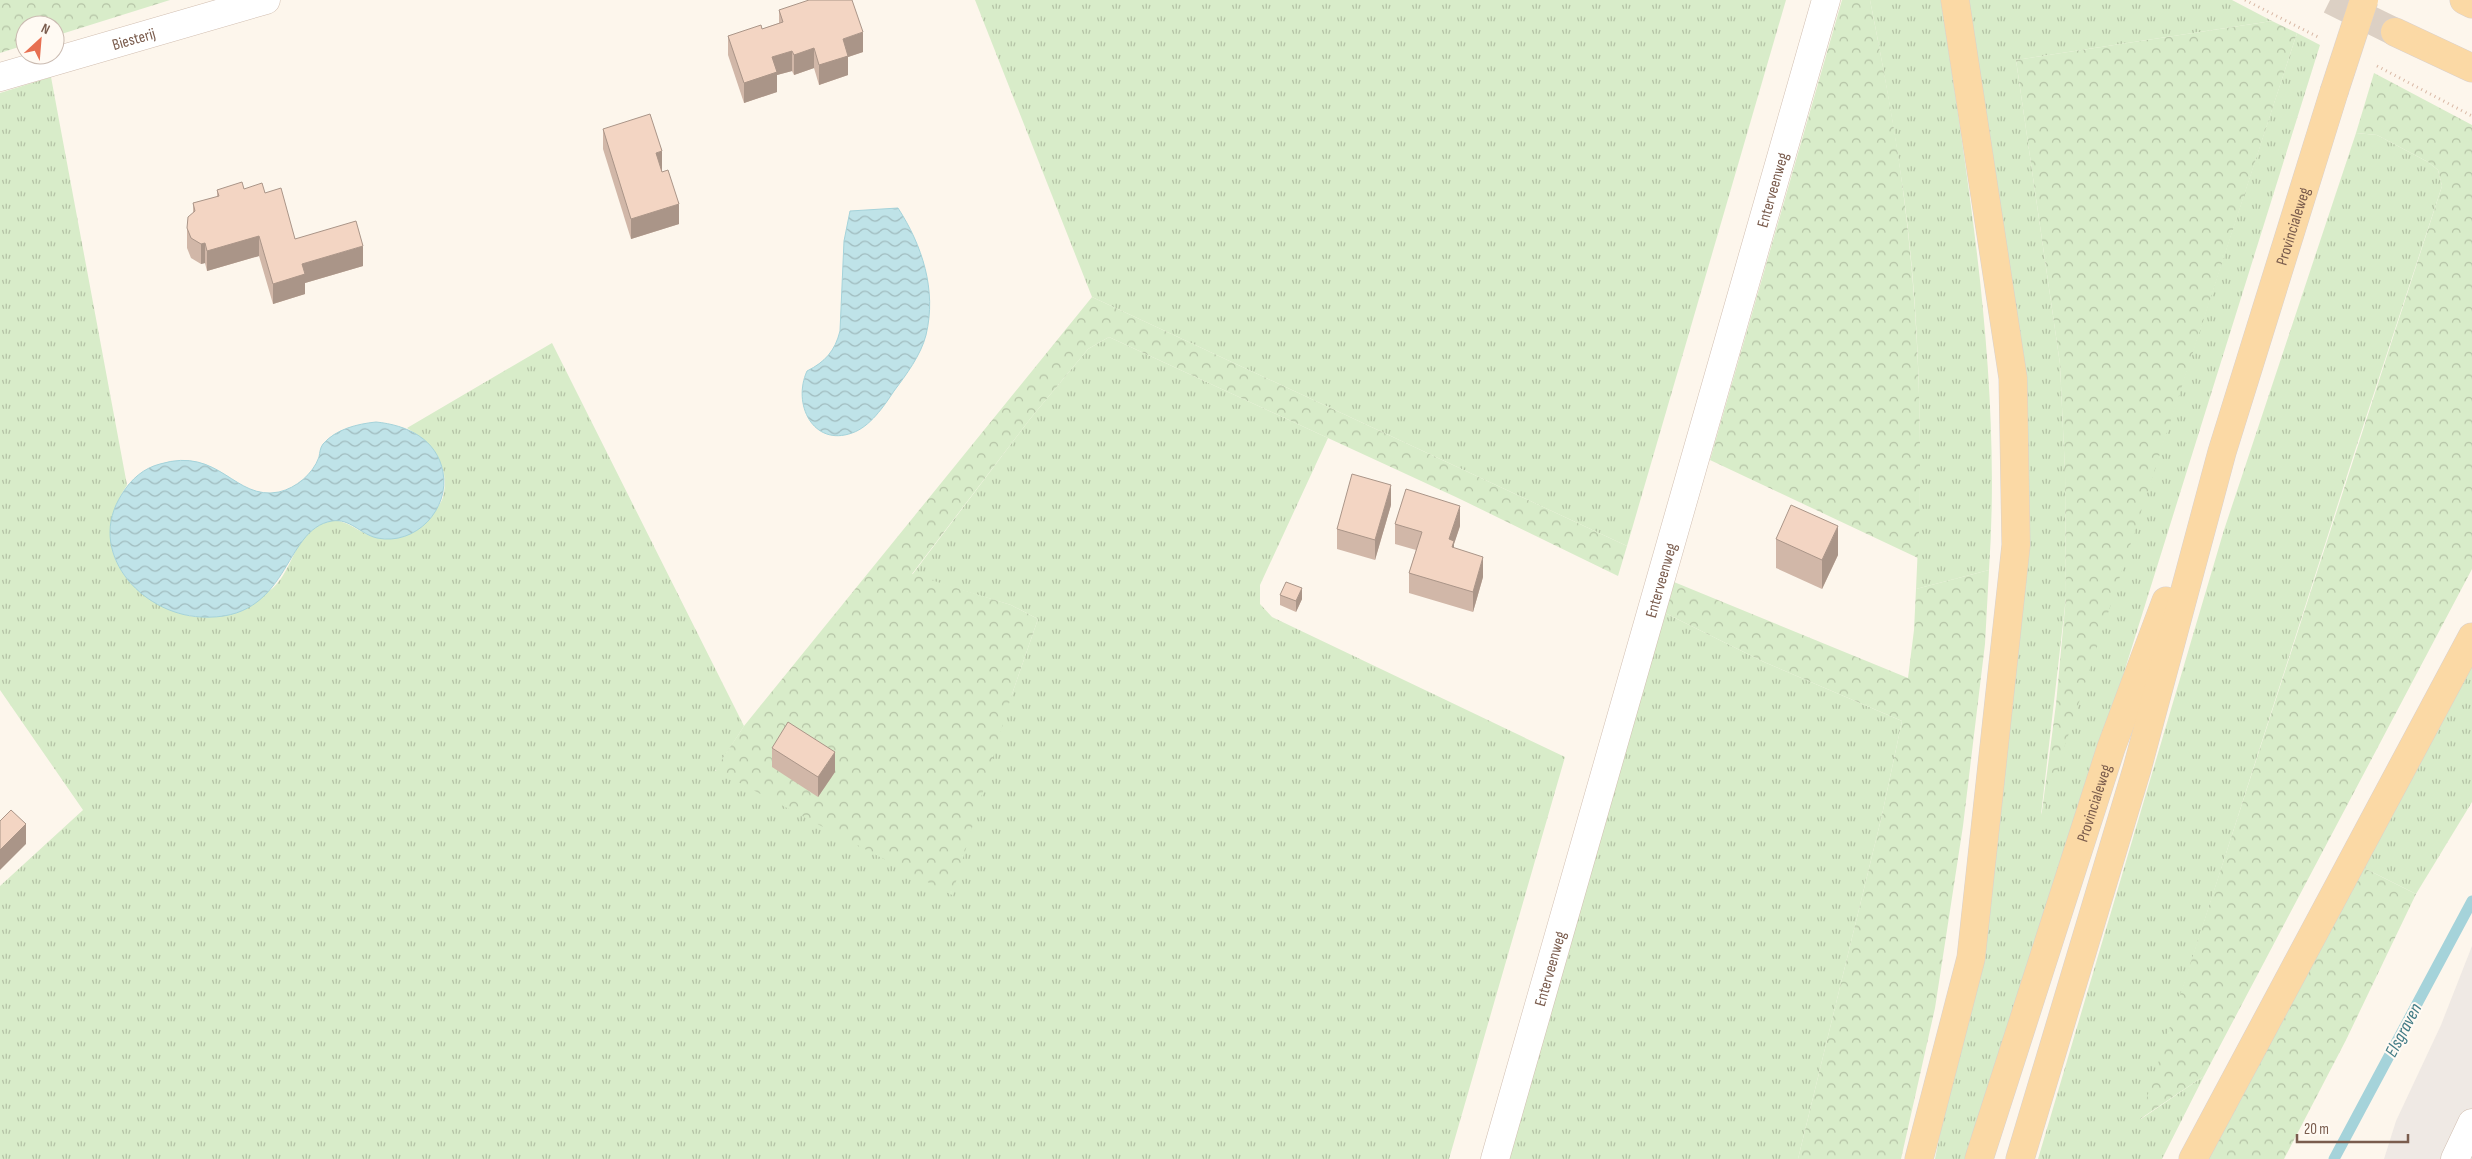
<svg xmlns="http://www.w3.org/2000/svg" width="2472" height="1159" font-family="'Sofia Sans Condensed',sans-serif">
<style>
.industrial{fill:#efe9e4}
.grass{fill:url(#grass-tufts)}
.forest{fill:url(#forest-crowns)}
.water{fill:url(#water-waves);stroke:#a5d3da}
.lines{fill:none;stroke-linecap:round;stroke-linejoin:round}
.stream{stroke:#a5d3da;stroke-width:11}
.major-tunnel{stroke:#dcd0c4;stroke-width:28;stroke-dasharray:28 14;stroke-linecap:butt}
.minor-casing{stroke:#d1beb0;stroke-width:29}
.major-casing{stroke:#dad1cd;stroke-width:29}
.path{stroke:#d9b8a5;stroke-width:3;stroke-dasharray:1 4;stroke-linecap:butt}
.minor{stroke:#fff;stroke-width:28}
.major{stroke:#fbd9a5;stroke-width:28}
.major-bridge-casing{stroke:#dad1cd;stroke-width:29;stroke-linecap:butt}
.major-bridge{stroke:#fbd9a5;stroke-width:28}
.wall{fill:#d1b7a8}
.shaded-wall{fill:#aa9588}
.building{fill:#f3d5c3;stroke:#aa9588}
.labels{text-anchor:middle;stroke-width:4;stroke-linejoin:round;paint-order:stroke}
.street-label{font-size:16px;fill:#7a5c4d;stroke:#fffaf3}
.water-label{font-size:18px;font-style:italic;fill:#437c86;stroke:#fffaf3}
</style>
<defs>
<pattern id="grass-tufts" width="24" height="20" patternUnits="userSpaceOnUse" patternTransform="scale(1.25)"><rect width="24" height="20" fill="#d8ecc9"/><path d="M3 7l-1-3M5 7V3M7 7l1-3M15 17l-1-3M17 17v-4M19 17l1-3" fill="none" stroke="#b4c2a5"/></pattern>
<pattern id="forest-crowns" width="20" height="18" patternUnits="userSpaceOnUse" patternTransform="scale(1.25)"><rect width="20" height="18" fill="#d8ecc9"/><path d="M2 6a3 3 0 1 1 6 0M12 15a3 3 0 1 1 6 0" fill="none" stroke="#b4c2a5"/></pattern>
<pattern id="water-waves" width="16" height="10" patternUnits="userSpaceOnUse" patternTransform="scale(1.25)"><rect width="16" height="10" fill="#bfe3e8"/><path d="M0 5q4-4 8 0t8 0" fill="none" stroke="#a0bbbe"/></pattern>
</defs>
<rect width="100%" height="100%" fill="#fdf6ec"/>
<path class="industrial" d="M2472,946V1159H2384L2396,1121L2441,1025Z"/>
<g class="grass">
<path d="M975,0H1786L1627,546L1092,297Z"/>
<path d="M1870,0H1941C1969,189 2002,378 1989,570L1916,589C1923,459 1921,326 1904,197C1895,131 1883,65 1870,0Z"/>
<path d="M1969,0H2232L2272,21L2016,60L2060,364L2065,472L2066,597L2041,815L2297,33L2320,45L1972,1159H1935L1969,988L2025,502Z"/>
<path d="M51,77L127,485C95,534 111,580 163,605C173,611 187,617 199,617C208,616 222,608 231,605C241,601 265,595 273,588C292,571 295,536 319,524C338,515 349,525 364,533C395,550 428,528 442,500C446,490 446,472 440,463C431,447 422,437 407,428L552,343L744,726L715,771L1011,697L1038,619L1011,605L912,575L1030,419L1088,349L1109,337L1328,438L1260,585V604L1272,617L1565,757L1449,1159H0V886L83,810L0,690V93Z"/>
<path d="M2356,133L2377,135L2428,162L2438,170L2442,186L2353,457L2141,1119L2204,1076L2162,1159H2038L2224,530Z"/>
<path d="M1665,613L1764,662L1902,721L1882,815L1798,1159H1508Z"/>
<path d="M2472,647V802L2416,894L2358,865Z"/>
</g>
<g class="forest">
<path d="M0,0H170L55,36V25H25V45L0,53Z"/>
<path d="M1842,0H1870C1883,66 1896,132 1904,198C1919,316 1923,438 1918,558L1710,460Z"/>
<path d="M2272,21L2297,33L2041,819L2056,704L2066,597L2065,472L2060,364L2016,60Z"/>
<path d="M2374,73L2472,125V569L2204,1076L2140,1119L2442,186L2438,170L2428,162L2377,135L2356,133Z"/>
<path d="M1092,297L1627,546L1618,576L1458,498L1109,337L1088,349L1030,419L912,574L1011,605L1038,619L1011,697L952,895L715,770L744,726Z"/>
<path d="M1989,570L1985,644L1963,826L1935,1008L1901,1159H1798L1882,815L1902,721L1764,662L1665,613L1674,582L1908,678L1914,630L1916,589Z"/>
<path d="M2358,865L2416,894L2346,1040L2284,1159H2203Z"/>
</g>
<g class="water">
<path d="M898,208C922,245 937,290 926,335C921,355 906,375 894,391C884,406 870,427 852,433C813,447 792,404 807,371C825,362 835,351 840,331L844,241L850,211Z"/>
<path d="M376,422C407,425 437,439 443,472C450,509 416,546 377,538C360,534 350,518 332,521C282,529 291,622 201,617C140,614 85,551 122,494C131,479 144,468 160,464C220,446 234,501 279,492C296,488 313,474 319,457C320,452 320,448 323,444C336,429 357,424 376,422Z"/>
</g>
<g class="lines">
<path class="stream" d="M2334,1159L2472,901"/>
<path class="major-tunnel" d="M2330,0L2395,32"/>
<defs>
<g id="minor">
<path id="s1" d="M0,77L266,0"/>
<path id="s2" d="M1495,1159L1826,0"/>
<path d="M2455,1159L2472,1123"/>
</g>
<g id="major">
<path d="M2464,0L2472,4"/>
<path d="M2395,32L2472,68"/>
<path d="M1919,1159L1971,958L2016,545L2013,378L1955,0"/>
<path id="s3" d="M1979,1159L2111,748L2166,601"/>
<path id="s4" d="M2020,1159L2137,769L2222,452L2334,92"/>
<path d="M2193,1159L2472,637"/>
</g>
</defs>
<use href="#minor" class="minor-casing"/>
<use href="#major" class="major-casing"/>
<g class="path">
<path d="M2245,0L2318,37"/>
<path d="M2377,66L2472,116"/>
</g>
<use href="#minor" class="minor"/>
<use href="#major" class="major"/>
<defs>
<path id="major-bridge" d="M2334,92L2364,0"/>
</defs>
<use href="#major-bridge" class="major-bridge-casing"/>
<use href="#major-bridge" class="major-bridge"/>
</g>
<g class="wall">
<path d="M779,10L863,52L848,57V75L819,85L814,68L794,75L792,71L777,75V92L744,103L728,55V36L762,29L779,23Z"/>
<path d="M603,129L662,171L679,224L631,239L603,149Z"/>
<path d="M244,189L265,193L295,239L363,266L305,283V294L273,304L259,256L207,271L205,263L201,264L191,258L187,248V228L193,214V203L217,197V190Z"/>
<path d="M1391,505L1375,560L1337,549V529Z"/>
<path d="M1395,524L1460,526L1454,544V548L1483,577L1473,612L1409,593V573L1416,550L1395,544Z"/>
<path d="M1776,539L1838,555L1822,589L1776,568Z"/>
<path d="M1280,595L1302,599L1296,612L1280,605Z"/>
<path d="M772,748L835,772L818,797L772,767Z"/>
</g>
<g class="shaded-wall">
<path d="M863,32V52L848,57V75L819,85V65L843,39Z"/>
<path d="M814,48V68L794,75V55Z"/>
<path d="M792,51V71L777,75V92L744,103V83L772,57Z"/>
<path d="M662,151V171L656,173V153Z"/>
<path d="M679,204V224L631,239V219Z"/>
<path d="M259,236V256L207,271V251Z"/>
<path d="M205,243V263L201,264V244Z"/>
<path d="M363,246V266L305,283V294L273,304V284L302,264Z"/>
<path d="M1391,485V505L1375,560V540Z"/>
<path d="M1460,506V526L1454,544V560L1449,539Z"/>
<path d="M1838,526V555L1822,589V560Z"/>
<path d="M1483,557V577L1473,612V592Z"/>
<path d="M1302,588V599L1296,612V601Z"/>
<path d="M835,752V772L818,797V777Z"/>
<path d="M26,824V844L0,870V850Z"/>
</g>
<g class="building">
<path d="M809,0H852L863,32L843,39L848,56L819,65L814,48L794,55L792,51L772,57L777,72L744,83L728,36L761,25L762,29L783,22L779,10Z"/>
<path d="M650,114L662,151L656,153L662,172L668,170L679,204L631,219L603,129Z"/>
<path d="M242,182L244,189L262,183L265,193L281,188L295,239L356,221L363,246L302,264L305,274L273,284L259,236L207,251L205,243L201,244L191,238L187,228L188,217L195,211L193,203L219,196L217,190Z"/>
<path d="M1352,474L1391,485L1375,540L1337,529Z"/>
<path d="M1406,489L1460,506L1449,539L1454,541L1452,547L1483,557L1473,592L1409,573L1422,532L1395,524Z"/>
<path d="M1791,505L1838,526L1822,560L1776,539Z"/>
<path d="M1286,582L1302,588L1296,601L1280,595Z"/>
<path d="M788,722L835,752L818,777L772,748Z"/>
<path d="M11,810L26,824L0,850V821Z"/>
</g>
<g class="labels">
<g class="street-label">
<text dy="6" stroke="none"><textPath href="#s1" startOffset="139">Biesterij</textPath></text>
<text dy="6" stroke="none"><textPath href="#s2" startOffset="1008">Enterveenweg</textPath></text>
<text dy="6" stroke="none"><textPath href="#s4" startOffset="972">Provincialeweg</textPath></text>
<text dy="6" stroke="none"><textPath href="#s2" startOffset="602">Enterveenweg</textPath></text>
<text dy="6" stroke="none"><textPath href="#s3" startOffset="374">Provincialeweg</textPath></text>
<text dy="6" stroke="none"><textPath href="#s2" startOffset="198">Enterveenweg</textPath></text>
</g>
<g class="water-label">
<text transform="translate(2403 1030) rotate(-62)" y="6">Elsgraven</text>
</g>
</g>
<g transform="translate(40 40) rotate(26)"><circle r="24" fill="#fffaf3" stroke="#cabbb1"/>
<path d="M0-4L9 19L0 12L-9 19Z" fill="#e76f51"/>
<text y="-8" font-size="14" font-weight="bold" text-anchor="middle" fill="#7a5c4d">N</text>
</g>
<path d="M2297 1134v8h111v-8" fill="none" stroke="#7a5c4d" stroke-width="2.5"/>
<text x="2304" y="1134" font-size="15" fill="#7a5c4d" stroke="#fffaf3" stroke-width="4" paint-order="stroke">20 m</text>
</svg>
